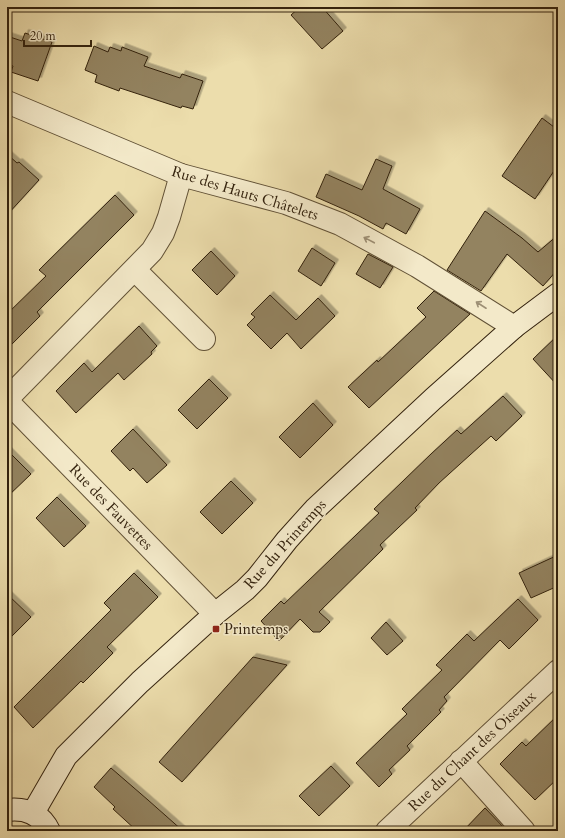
<svg xmlns="http://www.w3.org/2000/svg" width="565" height="838" font-family="Cardo,serif">
<style>
.building{fill:#938360;stroke:#33220e;filter:url(#shadow)}
.lines{fill:none;stroke-linecap:round;stroke-linejoin:round}
.minor-casing{stroke:#615136;stroke-width:24}
.secondary-casing{stroke:#33220e;stroke-width:24}
.minor{stroke:#f3e9c9;stroke-width:22}
.secondary{stroke:#f3e9c9;stroke-width:22}
.oneway{stroke:#9d8f75}
.poi-dot{fill:#8f2418;stroke:#f3e9c9;stroke-width:1.5}
.labels{text-anchor:middle;stroke-width:3;stroke-linejoin:round;paint-order:stroke}
.street-label{font-size:15px;fill:#33220e;stroke:#f3e9c9}
.poi-label{font-size:15px;fill:#33220e;stroke:#f3e9c9;text-anchor:start}
</style>
<defs>
<filter id="shadow"><feDropShadow dx="3.5" dy="-3.5" stdDeviation="0" flood-color="#0004"/></filter>
</defs>
<rect width="100%" height="100%" fill="#ecddac"/>
<filter id="stains"><feTurbulence type="fractalNoise" baseFrequency=".005" numOctaves="4"/><feColorMatrix values="0 0 0 0 .2 0 0 0 0 .09 0 0 0 0 .02 0 0 0 .5 -.17"/></filter>
<radialGradient id="worn" r=".72"><stop offset=".6" stop-color="#630" stop-opacity="0"/><stop offset="1" stop-color="#630" stop-opacity=".3"/></radialGradient>
<g class="building">
<path d="M300,7H322L343,31L322,49L291,15Z"/>
<path d="M25,33L52,42L38,81L11,72L13,66L7,64V36L22,41Z"/>
<path d="M94,46L108,52L110,47L121,51L122,47L148,57L144,66L180,78L182,74L203,81L193,109L182,106L181,108L120,88L119,91L95,82L97,75L85,70Z"/>
<path d="M542,118L558,130V165L535,199L502,176Z"/>
<path d="M7,154L17,163L19,162L39,180L7,215Z"/>
<path d="M376,159L392,166L383,189L420,209L406,234L386,223L383,229L359,216L316,197L326,174L362,190Z"/>
<path d="M115,195L134,215L37,312L40,316L7,349V314L46,276L39,270Z"/>
<path d="M485,211L522,238L538,252L558,235V269L543,286L507,254L481,291L447,270Z"/>
<path d="M312,248L335,263L321,286L298,271Z"/>
<path d="M211,251L235,276L217,295L192,270Z"/>
<path d="M368,254L393,267L380,288L356,274Z"/>
<path d="M434,291L470,314L369,408L348,387L377,360L378,362L426,317L417,308Z"/>
<path d="M270,295L296,320L318,298L335,316L301,349L287,333L271,349L247,325L255,317L251,314Z"/>
<path d="M139,326L157,346L151,352L152,354L124,380L118,373L76,413L56,391L84,363L92,372Z"/>
<path d="M558,335V386L533,359Z"/>
<path d="M209,379L228,398L197,429L178,410Z"/>
<path d="M503,396L522,416L496,441L491,436L439,483L415,508L417,510L380,545L383,549L319,612L330,622L320,632H313L300,619L279,641L261,621L281,601L284,604L379,513L374,509L431,454L457,430L461,434Z"/>
<path d="M313,403L333,425L300,458L279,437Z"/>
<path d="M133,429L167,465L147,483L133,468L130,471L111,451Z"/>
<path d="M7,450L31,474L7,497Z"/>
<path d="M231,481L253,503L222,534L200,512Z"/>
<path d="M57,497L86,526L64,547L36,518Z"/>
<path d="M558,555V586L531,598L519,573Z"/>
<path d="M134,573L158,597L107,647L113,653L83,683L81,681L33,728L14,707L111,610L104,603Z"/>
<path d="M7,594L31,617L7,641Z"/>
<path d="M518,599L538,620L509,649L500,640L444,697L447,701L439,710L441,712L407,746L410,750L389,770L392,774L379,787L356,763L407,714L402,709L442,670L436,665L467,634L474,641Z"/>
<path d="M386,622L403,641L387,655L371,638Z"/>
<path d="M253,657L287,665L182,782L159,762Z"/>
<path d="M558,715V778L535,800L500,764L522,742L526,746Z"/>
<path d="M331,766L350,786L319,816L299,796Z"/>
<path d="M111,768L148,800L183,831H137L113,809L115,807L94,787Z"/>
<path d="M485,808L507,831H463Z"/>
</g>
<g class="lines">
<defs>
<g id="minor">
<path d="M7,102L181,175L286,203L340,224L417,266L514,327"/>
<path d="M135,270L204,339"/>
<path d="M7,399L152,251L163,233L169,217L181,175"/>
<path d="M7,401L215,614"/>
<path d="M461,761L524,831"/>
<path d="M387,831L558,671"/>
</g>
<g id="secondary">
<path d="M7,810C26,808 40,813 49,831"/>
<path d="M33,813L66,756L140,682L215,614L245,590L257,578L287,540L315,509L433,399L514,327L558,294"/>
</g>
</defs>
<use href="#minor" class="minor-casing"/>
<use href="#secondary" class="secondary-casing"/>
<use href="#minor" class="minor"/>
<use href="#secondary" class="secondary"/>
</g>
<defs><path id="oneway-shaft" d="M-6 0H5M1.5-3L5.5 0L1.5 3" fill="none" stroke-width="1.6" stroke-linecap="round" stroke-linejoin="round"/></defs>
<g class="oneway">
<use href="#oneway-shaft" transform="translate(369 240) rotate(-152)"/>
<use href="#oneway-shaft" transform="translate(481 305) rotate(-147)"/>
</g>
<rect class="poi-dot" x="212" y="625" width="8" height="8" rx="2"/>
<g class="labels">
<g class="street-label">
<text transform="translate(245 193) rotate(17)" y="5">Rue des Hauts Châtelets</text>
<text transform="translate(111 507) rotate(46)" y="5">Rue des Fauvettes</text>
<text transform="translate(285 544) rotate(-48)" y="5">Rue du Printemps</text>
<text transform="translate(472 751) rotate(-43)" y="5">Rue du Chant des Oiseaux</text>
</g>
<g class="poi-label">
<text x="224" y="634">Printemps</text>
</g>
</g>
<rect width="565" height="838" fill="none" stroke="#ecddac" stroke-width="24"/>
<rect x="8" y="8" width="549" height="822" fill="none" stroke="#33220e" stroke-width="2"/>
<rect x="12" y="12" width="541" height="814" fill="none" stroke="#33220e"/>
<path d="M24 40v6h67v-6" fill="none" stroke="#33220e" stroke-width="2"/>
<text x="30" y="40" font-size="12" fill="#33220e" stroke="#f3e9c9" stroke-width="3" paint-order="stroke">20 m</text>
<rect width="100%" height="100%" filter="url(#stains)"/>
<rect width="100%" height="100%" fill="url(#worn)"/>
</svg>
